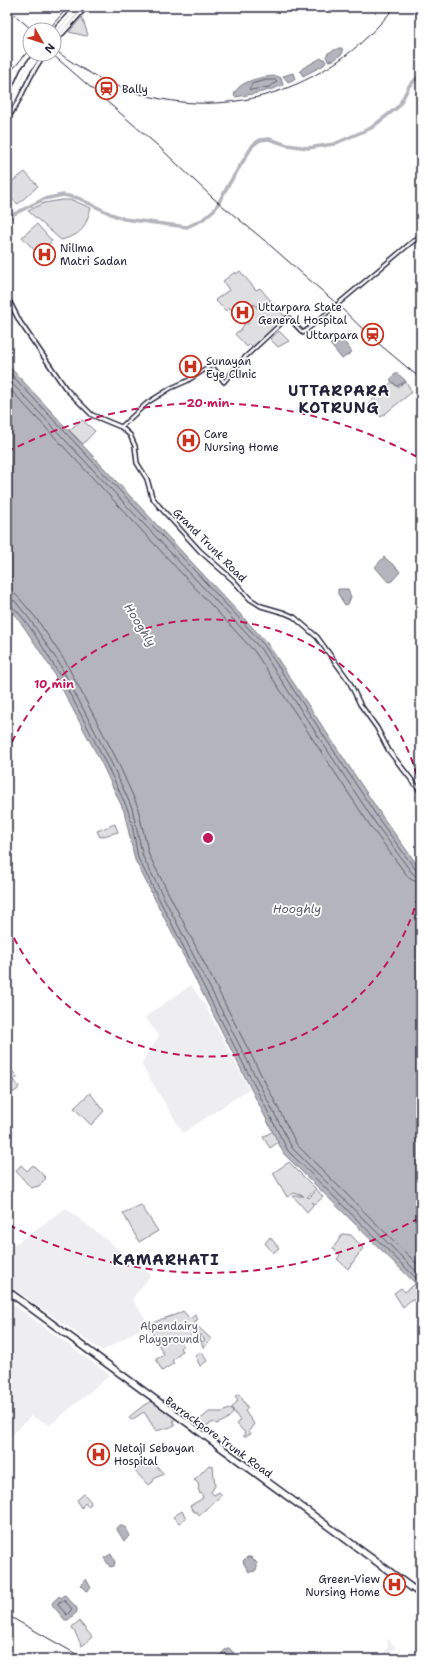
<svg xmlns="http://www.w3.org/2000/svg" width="428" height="1666" font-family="'Shantell Sans',sans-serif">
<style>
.built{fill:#eeeef1}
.green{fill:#dfdfe2;stroke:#80808e}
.water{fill:#b4b4bc;stroke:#7a7a88}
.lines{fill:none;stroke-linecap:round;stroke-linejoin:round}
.shore{stroke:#5c5c6f;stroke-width:1}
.stream{stroke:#7a7a88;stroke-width:1}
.river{stroke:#b4b4bc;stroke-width:3.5}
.secondary-casing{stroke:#22223b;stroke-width:5.5}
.primary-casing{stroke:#22223b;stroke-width:6}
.motorway-casing{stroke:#22223b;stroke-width:7}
.secondary{stroke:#fff;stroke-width:2.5}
.primary{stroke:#fff;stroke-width:3}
.motorway{stroke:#fff;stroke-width:4}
.rail{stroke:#22223b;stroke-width:1}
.ring{fill:none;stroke:#c2185b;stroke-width:2;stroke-dasharray:7 5}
.labels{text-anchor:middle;stroke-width:3.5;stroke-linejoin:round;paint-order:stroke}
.poi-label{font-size:11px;fill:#22223b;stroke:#fff;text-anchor:start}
.street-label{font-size:11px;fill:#22223b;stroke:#fff}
.park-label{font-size:11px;fill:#5b5b6d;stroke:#fff}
.water-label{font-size:12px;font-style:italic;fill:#5c5c6f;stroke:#fff}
.district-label{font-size:15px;font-weight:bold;letter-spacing:1px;fill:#22223b;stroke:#fff}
.centre{fill:#c2185b;stroke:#fff;stroke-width:2}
.ring-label{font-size:12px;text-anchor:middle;font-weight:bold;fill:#c2185b;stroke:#fff;stroke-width:3.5;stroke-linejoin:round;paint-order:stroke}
</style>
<rect width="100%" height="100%" fill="#fff"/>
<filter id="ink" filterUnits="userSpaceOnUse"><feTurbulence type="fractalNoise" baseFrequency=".025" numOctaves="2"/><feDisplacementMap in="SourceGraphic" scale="8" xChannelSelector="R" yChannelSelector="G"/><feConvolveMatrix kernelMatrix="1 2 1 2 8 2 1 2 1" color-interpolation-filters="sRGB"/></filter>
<g filter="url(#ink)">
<g class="built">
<path d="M191,985L206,1007L249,1089L183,1133L141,1064L159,1036L145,1017Z"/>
<path d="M66,1208L151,1275L132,1299L149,1324L102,1351L7,1284V1250Z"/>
<path d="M7,1300L110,1375L50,1425L31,1416L7,1440Z"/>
<path d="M389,1639L396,1648L386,1655L384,1652L387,1649L388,1643L386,1641Z"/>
</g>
<g class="green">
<path d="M82,17L88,35L86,36L69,32Z"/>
<path d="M25,172L38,186L18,204L7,195V185Z"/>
<path d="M62,200H72L91,208C84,229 83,234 61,240L28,211L44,203Z"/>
<path d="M37,224L52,241L38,254L22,237Z"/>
<path d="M240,271L256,290L260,288L270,300L260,308L254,304L250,307L247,305L244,309L238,304L232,310L229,308L226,311L215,300L229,290L223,281L235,272L236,274Z"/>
<path d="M271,300L286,318L253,347L250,344L247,347L235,334L238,331L239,332L244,325L243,324L245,323L247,324L250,321L248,319L251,316L247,312L254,305L260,310Z"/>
<path d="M279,331L289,341L278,347L270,339Z"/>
<path d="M392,382L397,387L406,382L412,392L381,417L368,404Z"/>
<path d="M82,420L95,431L83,444L69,430Z"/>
<path d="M115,824L118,832L100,837L97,831Z"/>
<path d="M12,1071L18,1077L7,1085V1075Z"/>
<path d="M15,1081L19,1087L17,1090L9,1095L7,1093V1086Z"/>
<path d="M90,1093L104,1111L91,1125L74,1108Z"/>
<path d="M275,1130L280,1141L270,1148L263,1137Z"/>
<path d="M289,1162L316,1189L307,1197L309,1198L317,1190L323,1197L315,1204L312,1202L313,1205L307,1212L293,1196H304L294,1193L287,1197L273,1173Z"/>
<path d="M21,1165L27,1171L33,1165L46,1178L39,1186L31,1188L16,1171Z"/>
<path d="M141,1205L158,1231L139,1242L123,1213Z"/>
<path d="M343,1234L351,1235L363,1248L348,1269L337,1259L340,1255L333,1248Z"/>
<path d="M270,1237L279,1248L273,1253L265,1243Z"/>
<path d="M415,1284L421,1290V1301L419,1304L412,1299L403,1307L394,1293L401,1288L405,1292Z"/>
<path d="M183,1311L190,1319L195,1315L198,1319L194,1323L211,1339L204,1348L198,1338L199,1337L202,1342L205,1340L201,1335L196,1336L193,1333L189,1337H186L183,1339L184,1341H181L183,1345L180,1348L182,1351L172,1361L174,1363L162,1371L156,1359L164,1355L149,1327C159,1317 172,1318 183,1311Z"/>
<path d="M199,1353H202L207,1361L200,1366L195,1355Z"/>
<path d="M239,1394L248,1408L245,1411L254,1424L249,1431L251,1434L245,1437L243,1436L245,1433L237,1424L240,1421L232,1408L233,1413C228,1419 223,1422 216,1424L214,1422L205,1426L197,1422L209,1412H222L232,1408L238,1400L235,1396Z"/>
<path d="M152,1401L176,1418L173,1421L175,1426L156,1431L144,1412L131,1420L129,1417L144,1405Z"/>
<path d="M152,1461L164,1474L155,1478L152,1483L148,1485L134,1470Z"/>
<path d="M209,1465L213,1466L215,1486L211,1492L214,1495L219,1492L222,1495L199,1515L197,1512H194L190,1506L203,1498L202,1493L200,1494L198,1488L199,1487L198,1483L194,1480Z"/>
<path d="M84,1494L91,1502L90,1505L87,1506L85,1503L83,1505L82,1508L77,1500Z"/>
<path d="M182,1511L186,1518L179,1523L173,1517Z"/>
<path d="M79,1621L92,1637L82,1646L72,1627Z"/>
</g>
<g class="water">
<path d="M339,48H342L343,53L334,60L328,61L326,56L328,53Z"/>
<path d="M321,58L324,59L326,62L324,65L303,76L300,71L303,68Z"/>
<path d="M293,73L295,79L288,82L283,76Z"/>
<path d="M277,76L281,78L283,85C268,92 252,94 236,97L234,96C236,81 264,76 277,76Z"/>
<path d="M340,338L343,340L352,352L342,359L330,344Z"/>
<path d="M7,364L267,643L384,819L421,870V1289L284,1154L135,860L124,811L102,764L51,668L24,627L7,606Z"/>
<path d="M395,374H398L406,381L397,386L390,380Z"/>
<path d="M384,557L397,568L400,572L392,581L388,582L375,567Z"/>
<path d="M338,589H348L351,597L348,604L345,605L338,594Z"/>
<path d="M120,1525L126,1528L130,1536L124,1541L116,1528Z"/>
<path d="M111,1554L115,1562L114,1566L110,1567L104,1558Z"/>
<path d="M247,1557H251L257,1563V1568L255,1571L249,1572L244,1564L243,1561Z"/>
<path d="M86,1579L91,1588L86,1591L80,1585Z"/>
<path d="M65,1595L77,1608V1612L68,1620H65L53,1606L52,1603L59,1596L61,1598Z"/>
<path d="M227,1648H229L234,1653L232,1659H216Z"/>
</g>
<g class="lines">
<g class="shore">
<path d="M267,80H276L277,82L269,87L251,90L249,89L252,84Z"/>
<path d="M7,370L264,645L380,821L416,870L421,871"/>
<path d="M7,378L260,648L376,824L412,873L416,876H421"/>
<path d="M7,386L255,652L371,827L409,878L414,881L421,882"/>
<path d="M7,593L15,594L20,599L36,618L65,661L116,758L137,805L149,855L297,1145L421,1268"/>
<path d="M7,599L15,601L31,621L59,663L110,760L132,808L143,857L292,1148L421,1276"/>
<path d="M7,604C30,606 115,780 127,808C133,823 135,842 138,858L288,1151L421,1283"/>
<path d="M65,1601L72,1609L67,1615L58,1605L59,1602Z"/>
</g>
<path class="stream" d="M197,1338L199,1337L198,1335"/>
<path class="river" d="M7,220L14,214L44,199L63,195L78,198L111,214L124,219L187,227L202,220L215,209L229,184L253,145L260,140L269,139L287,145L308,148L334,144L371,128L399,106L409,86L421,74"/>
<defs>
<path id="secondary" d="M121,427L147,403L171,388L187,381L206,369L212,366L224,382L242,360L288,317L303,333L412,242L419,238L421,239"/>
<g id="primary">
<path d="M54,43L86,7"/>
<path d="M7,119C23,99 28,74 45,54"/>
<path d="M7,297L20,322L66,389L92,415L121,427L130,435L135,446L137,463L147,479L152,497L159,506L200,551L233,580L250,599L261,606L285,613L294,617L317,637L349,681L360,704L377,728L389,751L421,792"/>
<path d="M7,1289L421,1593"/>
<path d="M7,1292L421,1596"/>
</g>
<g id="motorway">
<path d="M54,32L76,7"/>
<path d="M54,38L81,7"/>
<path d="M7,106L23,71L36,54"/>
<path d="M7,113L27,72L40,54"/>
</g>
</defs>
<use href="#secondary" class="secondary-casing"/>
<use href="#primary" class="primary-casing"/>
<use href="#motorway" class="motorway-casing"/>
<use href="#secondary" class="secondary"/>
<use href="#primary" class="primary"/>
<use href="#motorway" class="motorway"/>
<g class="rail">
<path d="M7,8L32,30"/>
<path d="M48,30L68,7"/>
<path d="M59,53C143,116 251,121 338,61C360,46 378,27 395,7"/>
<path d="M52,54L157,145L213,198L264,240L337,304L372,338L421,379"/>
<path d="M7,76L30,49"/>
<path d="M7,1615L85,1659"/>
</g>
</g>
</g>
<g class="ring">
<path d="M421 885A218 218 0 0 1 7 923M7 753A218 218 0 0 1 421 791"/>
<path d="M419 1218A435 435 0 0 1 7 1224M7 452A435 435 0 0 1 419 458"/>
</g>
<defs>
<symbol id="station-ring" viewBox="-11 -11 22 22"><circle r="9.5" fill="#fff" stroke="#c8321e" stroke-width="1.5"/><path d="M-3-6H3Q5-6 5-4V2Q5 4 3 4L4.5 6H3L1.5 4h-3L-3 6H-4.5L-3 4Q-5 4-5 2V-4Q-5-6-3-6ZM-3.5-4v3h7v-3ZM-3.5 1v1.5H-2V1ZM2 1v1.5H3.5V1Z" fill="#c8321e"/></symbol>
<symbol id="hospital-ring" viewBox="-11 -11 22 22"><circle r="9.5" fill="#fff" stroke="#c8321e" stroke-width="1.5"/><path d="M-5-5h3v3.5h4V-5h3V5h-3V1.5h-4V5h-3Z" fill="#c8321e"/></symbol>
</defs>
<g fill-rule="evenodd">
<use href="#station-ring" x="94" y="76" width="25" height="25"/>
<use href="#hospital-ring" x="32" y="242" width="25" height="25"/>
<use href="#hospital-ring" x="230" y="300" width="25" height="25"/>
<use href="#station-ring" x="360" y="322" width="25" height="25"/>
<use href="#hospital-ring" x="178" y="354" width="25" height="25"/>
<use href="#hospital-ring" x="176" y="428" width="25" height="25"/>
<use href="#hospital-ring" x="86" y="1442" width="25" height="25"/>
<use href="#hospital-ring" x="382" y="1572" width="25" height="25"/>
</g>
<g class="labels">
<g class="poi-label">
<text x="122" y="93">Bally</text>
<text x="60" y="252">Nilima<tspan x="60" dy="13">Matri Sadan</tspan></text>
<text x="258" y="311">Uttarpara State<tspan x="258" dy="13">General Hospital</tspan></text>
<text x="358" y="339" text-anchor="end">Uttarpara</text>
<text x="206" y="365">Sunayan<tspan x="206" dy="13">Eye Clinic</tspan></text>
<text x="204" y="438">Care<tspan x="204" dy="13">Nursing Home</tspan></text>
<text x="114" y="1452">Netaji Sebayan<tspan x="114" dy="13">Hospital</tspan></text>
<text x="380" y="1583" text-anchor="end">Green-View<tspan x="380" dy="13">Nursing Home</tspan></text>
</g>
<g class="street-label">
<text transform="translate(210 545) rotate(45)" y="4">Grand Trunk Road</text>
<text transform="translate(219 1437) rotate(36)" y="4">Barrackpore Trunk Road</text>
</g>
<g class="park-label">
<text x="169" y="1330">Alpendairy<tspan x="169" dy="13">Playground</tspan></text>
</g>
<g class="water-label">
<text transform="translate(140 625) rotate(58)" y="4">Hooghly</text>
<text x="297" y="913">Hooghly</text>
</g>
<g class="district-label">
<text x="339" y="396">UTTARPARA<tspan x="339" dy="17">KOTRUNG</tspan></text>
<text x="166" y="1265">KAMARHATI</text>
</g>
</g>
<circle cx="208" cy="838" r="6" class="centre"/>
<g class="ring-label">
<text x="208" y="407">20 min</text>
<text x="54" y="688">10 min</text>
</g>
<rect width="428" height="1666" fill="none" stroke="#fff" stroke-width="24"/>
<rect x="12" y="12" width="404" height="1642" fill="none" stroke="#22223b" stroke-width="1.5" filter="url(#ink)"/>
<g transform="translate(42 42) rotate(129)"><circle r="19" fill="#ffffff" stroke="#a7a7b1"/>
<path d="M0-3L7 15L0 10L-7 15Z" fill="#c8321e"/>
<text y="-6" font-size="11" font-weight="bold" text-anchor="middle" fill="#22223b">N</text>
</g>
</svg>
